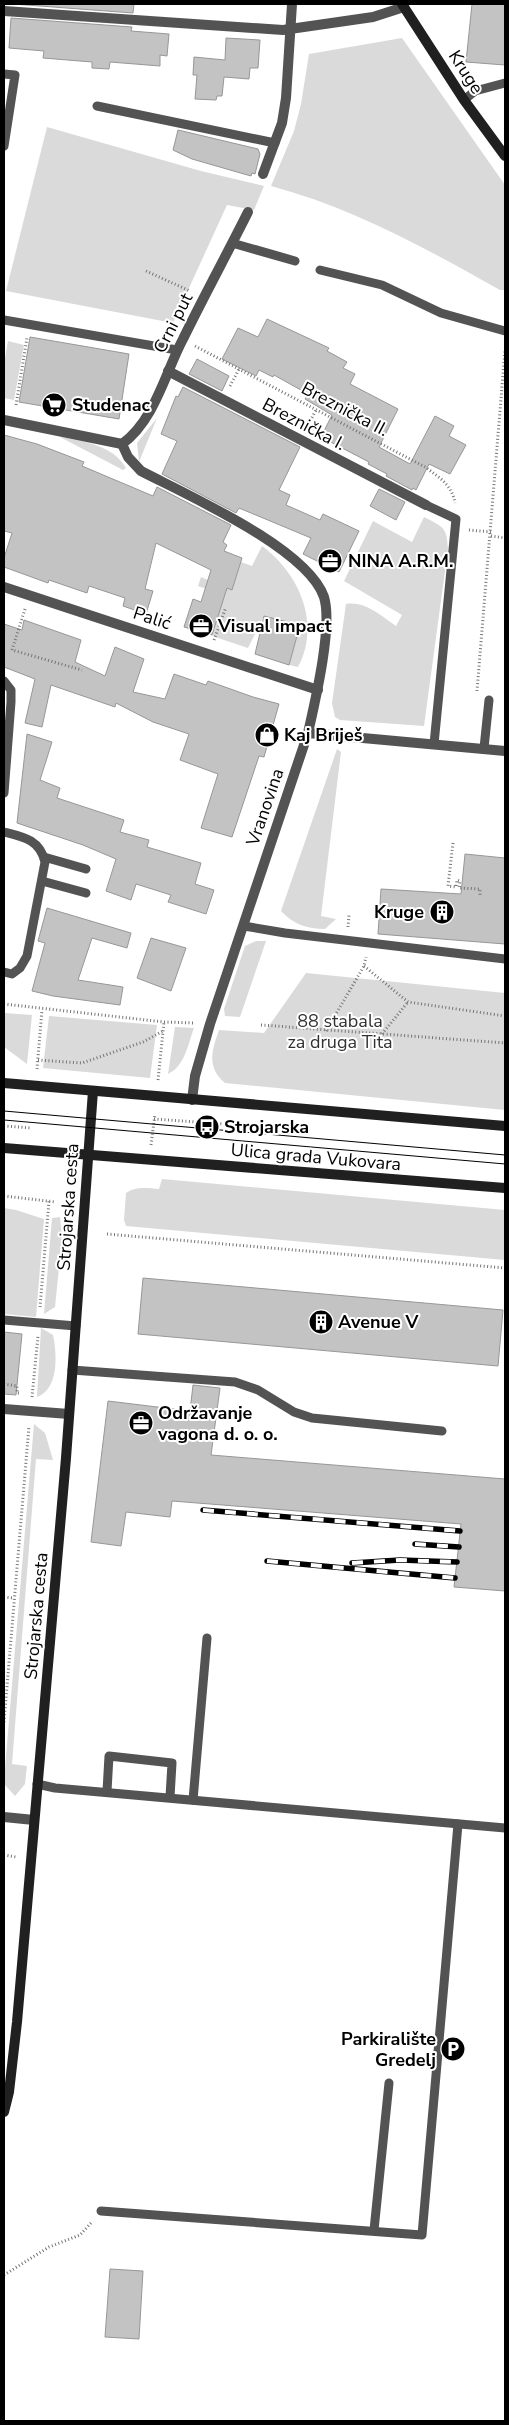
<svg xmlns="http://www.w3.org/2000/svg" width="509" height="2425" font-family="'Nunito Sans',sans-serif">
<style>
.green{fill:#dadada}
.building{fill:#c3c3c3;stroke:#979797}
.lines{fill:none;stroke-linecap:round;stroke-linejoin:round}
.path{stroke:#757575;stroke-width:3;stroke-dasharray:1 2.5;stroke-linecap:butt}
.lane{stroke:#535353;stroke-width:9}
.street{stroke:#535353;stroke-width:10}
.secondary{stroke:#202020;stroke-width:10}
.tram{stroke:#000;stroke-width:1}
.rail-casing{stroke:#000;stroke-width:5.5}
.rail{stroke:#fff;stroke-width:4;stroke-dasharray:11;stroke-linecap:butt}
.labels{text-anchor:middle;stroke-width:4;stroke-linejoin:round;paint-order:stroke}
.street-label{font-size:18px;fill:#000;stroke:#fff}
.poi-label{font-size:18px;font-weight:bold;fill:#000;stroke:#fff;text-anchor:start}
.park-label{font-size:18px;fill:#313131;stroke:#fff}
</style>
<rect width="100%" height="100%" fill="#fff"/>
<g class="green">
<path d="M402,38L505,185V290H500C427,249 353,208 271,186L294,131L301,104L309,54Z"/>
<path d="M47,127L201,171L264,186L254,210L227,205L173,323L6,291Z"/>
<path d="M8,341L24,345L14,400L4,398V364Z"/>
<path d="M157,418L139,462L137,443Z"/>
<path d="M60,437C83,441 113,445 126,468L123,470Z"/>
<path d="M424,517C443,527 447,527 448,549L424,726L340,720L335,717L332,703L346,604C365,601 380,615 396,626L402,615L344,581L373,521L412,542Z"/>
<path d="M262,546C300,574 321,624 298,667L289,665L300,625L264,616L248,648L215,637L212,635L221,608L218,593L198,586L201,577L232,590L241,562L252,566Z"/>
<path d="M337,749L341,752L321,916L336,919L325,929C307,929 293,924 281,911Z"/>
<path d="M256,941H266L240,1017L225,1016L224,1009L245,946Z"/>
<path d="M306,973L505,993V1110L225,1083C206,1067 212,1050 219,1030L264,1033Z"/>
<path d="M4,1013L32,1015L27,1064L4,1047Z"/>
<path d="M49,1016L157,1025L150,1078L43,1068Z"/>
<path d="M175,1027L194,1028C188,1044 185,1066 168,1074Z"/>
<path d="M162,1179L505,1210V1260L126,1226L124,1220L126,1193C136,1186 147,1188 159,1189Z"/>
<path d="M4,1208L16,1210L44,1219L36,1317L4,1314Z"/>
<path d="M60,1217L62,1238L55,1307L44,1314L52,1218Z"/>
<path d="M41,1328L53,1335C57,1354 59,1389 37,1397Z"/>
<path d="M34,1424L45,1433L53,1460L36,1459L12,1764L27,1766L25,1784L15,1796L5,1785L4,1780Z"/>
</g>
<g class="building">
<path d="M13,4H134L133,13Z"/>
<path d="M472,4H505V65L466,62Z"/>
<path d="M11,18L132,27L131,31L169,34L167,56L160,55V66L110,62L109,69L92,68V62L43,58L44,51L9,48Z"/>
<path d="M226,38L260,40L258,68H250L249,79L224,77L222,96H217L216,100L195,99L197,75H193L194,57L225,60Z"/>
<path d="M178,130L258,149L260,154L255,174L252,173L251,176L192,159L173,150Z"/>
<path d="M267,319L329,348L327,351L347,362L343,368L355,374L350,384L398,409L379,447L410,464L435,416L454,426L449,436L466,445L450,474L429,464L416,490L413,488L412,490L386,476L387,474L368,464L369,462L321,437L332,415L305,399L308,394L274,375L273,377L259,370L256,376L222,359L238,328L258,337Z"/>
<path d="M30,337L129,354L119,419L19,402Z"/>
<path d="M197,359L229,376L222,391L189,374Z"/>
<path d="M183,387L300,447L279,490L290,495L286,505L320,520L323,514L359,531L339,572L303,554L311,538L239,508L236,513L162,474L177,441L161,434L176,396L178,397Z"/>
<path d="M4,435L37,444L84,462L82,466L153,496L157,487L231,525L223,542L227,545L224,551L242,558L232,590L227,588L212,635L184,627L193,599L201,602L211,570L156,543L145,589L153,591L146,614L123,606L125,598L89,586L87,593L49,580L48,583L4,567V558L12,533L4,531Z"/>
<path d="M379,489L405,502L396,520L370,506Z"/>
<path d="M264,616L300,625L289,665L255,654Z"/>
<path d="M24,620L81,640L75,662L105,676L115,647L144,659L133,692L165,699L174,674L206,685L208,681L253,697L279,704L264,757L259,756L232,837L201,828L218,774L180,760L189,734L153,722L116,703L115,707L51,685L42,727L25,723L35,679L4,667V624L22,630Z"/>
<path d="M27,734L52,742L40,780L60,788L57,798L124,820L120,832L149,840L147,847L201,863L195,884L214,890L206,914L168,902L171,895L136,884L131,900L106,891L116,859L83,845L17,823Z"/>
<path d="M465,854L505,858V944L378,934L381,889L461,894Z"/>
<path d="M47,908L131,933L127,948L92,938L78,980L123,987L120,1005L53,996L32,991L45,943L38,941Z"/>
<path d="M151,938L186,948L171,991L137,978Z"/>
<path d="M143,1278L503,1310L498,1366L138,1334Z"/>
<path d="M4,1332L22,1334L16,1395L4,1394Z"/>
<path d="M193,1385L220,1388L211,1455L505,1479V1591L454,1587L461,1524L172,1501L170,1517L126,1512L121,1546L91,1542L108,1401L190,1411Z"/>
<path d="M110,2269L143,2271L139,2339L105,2337Z"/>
</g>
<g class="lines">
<g class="path">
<path d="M146,271L190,291"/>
<path d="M195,346L425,467C439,477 452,485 455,503"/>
<path d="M230,386L239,369"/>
<path d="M16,405L27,338"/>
<path d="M307,427L316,410"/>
<path d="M469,530L491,532"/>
<path d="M491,536L505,538"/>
<path d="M25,609L12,650L82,670"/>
<path d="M214,640L226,607"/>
<path d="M477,691L505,350"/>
<path d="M453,843L448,886L456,887L457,880L460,881L459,888L480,889V896"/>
<path d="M348,927L349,915"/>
<path d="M364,966L408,1002L505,1016"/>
<path d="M4,1004L164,1022L195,1023"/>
<path d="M261,1025L505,1043"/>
<path d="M326,1031L364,966L366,957"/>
<path d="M382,1034L408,1002"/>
<path d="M38,1060L82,1063L143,1042L163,1031"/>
<path d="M37,1069L42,1010"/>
<path d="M158,1080L164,1022"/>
<path d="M154,1119L253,1126"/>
<path d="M4,1126L31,1128"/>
<path d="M151,1145L155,1114"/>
<path d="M4,1196L56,1202"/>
<path d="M107,1234L505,1268"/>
<path d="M40,1307L49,1201"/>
<path d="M4,1384L17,1386V1393H20"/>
<path d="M32,1397L38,1336"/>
<path d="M4,1597L13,1598"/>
<path d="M4,1722L29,1426"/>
<path d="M4,1855L16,1857"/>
<path d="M4,2275L49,2247L80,2235L91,2223"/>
</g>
<g class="lane">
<path d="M4,74L15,75L4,146"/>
<path d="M464,100L475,91L505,83"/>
<path d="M97,106L275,143"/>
<path d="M232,243L295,261"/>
<path d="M320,270L382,285L441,313L505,331"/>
<path d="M4,320L177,350"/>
<path d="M426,505L456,519L434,744"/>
<path d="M4,681L11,690V702L4,793"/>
<path d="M484,748L489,700"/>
<path d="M4,832C24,837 40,840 45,862L27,956L20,968L12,974L4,972"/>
<path d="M44,857L86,869"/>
<path d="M42,881L86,893"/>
<path d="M244,926L285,933L505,959"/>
<path d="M4,1320L76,1326"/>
<path d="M72,1370L235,1382L258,1390L294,1412L312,1418L442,1431"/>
<path d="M37,1784L55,1788L505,1828"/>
<path d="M107,1791L109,1756L172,1763L170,1797"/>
<path d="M193,1800L207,1638"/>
<path d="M101,2211L422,2235L458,1824"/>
<path d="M374,2230L389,2083"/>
</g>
<g class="street">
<path d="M4,11L283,30L373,17L404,7"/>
<path d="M263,174L282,123L286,98L292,4"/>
<path d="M168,371L426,505"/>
<path d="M4,420L122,444"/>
<path d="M122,444L128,457L141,471C187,495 307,548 324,597C333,626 315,702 308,733L210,1024L195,1076L192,1100"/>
<path d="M122,444C155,420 165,373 183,339C204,296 227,254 248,212"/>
<path d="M4,587L318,690"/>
<path d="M308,733L505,751"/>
<path d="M4,1409L69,1414"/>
<path d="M4,1817L34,1820"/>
</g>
<g class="secondary">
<path d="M402,4L464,100L505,156"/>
<path d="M4,1083L505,1126"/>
<path d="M4,1148L505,1188"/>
<path d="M4,2112L9,2092L17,2022L66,1458L93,1091"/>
</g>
<g class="tram">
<path d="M4,1111L505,1155"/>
<path d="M4,1120L505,1164"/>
</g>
<defs>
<g id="rail">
<path d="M203,1510L460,1531"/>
<path d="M415,1544L459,1547"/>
<path d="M267,1561L455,1578"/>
<path d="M352,1563L400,1560L457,1562"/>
</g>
</defs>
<use href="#rail" class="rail-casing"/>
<use href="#rail" class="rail"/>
</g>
<defs>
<symbol id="supermarket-disc" viewBox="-11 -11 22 22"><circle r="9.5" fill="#000" stroke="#fff"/><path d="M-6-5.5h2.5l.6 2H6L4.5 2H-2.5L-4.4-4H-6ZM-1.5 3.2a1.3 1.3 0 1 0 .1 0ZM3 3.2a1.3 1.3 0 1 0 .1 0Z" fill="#fff"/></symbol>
<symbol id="office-disc" viewBox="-11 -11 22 22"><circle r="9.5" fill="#000" stroke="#fff"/><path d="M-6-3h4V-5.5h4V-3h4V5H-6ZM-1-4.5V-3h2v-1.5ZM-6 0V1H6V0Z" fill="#fff"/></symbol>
<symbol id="shop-disc" viewBox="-11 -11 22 22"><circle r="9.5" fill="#000" stroke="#fff"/><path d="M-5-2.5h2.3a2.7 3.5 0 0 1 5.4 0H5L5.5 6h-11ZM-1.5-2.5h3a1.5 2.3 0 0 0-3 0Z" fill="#fff"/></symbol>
<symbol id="building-disc" viewBox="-11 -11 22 22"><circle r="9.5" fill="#000" stroke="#fff"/><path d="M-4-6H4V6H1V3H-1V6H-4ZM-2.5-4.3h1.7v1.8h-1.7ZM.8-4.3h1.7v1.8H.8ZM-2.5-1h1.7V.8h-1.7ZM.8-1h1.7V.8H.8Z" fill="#fff"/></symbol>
<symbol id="bus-disc" viewBox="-11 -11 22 22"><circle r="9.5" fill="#000" stroke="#fff"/><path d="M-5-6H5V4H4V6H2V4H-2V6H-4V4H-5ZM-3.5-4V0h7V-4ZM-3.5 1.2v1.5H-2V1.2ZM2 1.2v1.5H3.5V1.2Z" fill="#fff"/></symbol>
<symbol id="parking-disc" viewBox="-11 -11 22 22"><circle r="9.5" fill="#000" stroke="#fff"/><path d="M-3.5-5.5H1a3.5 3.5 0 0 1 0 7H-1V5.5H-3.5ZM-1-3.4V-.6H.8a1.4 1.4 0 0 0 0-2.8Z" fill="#fff"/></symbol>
</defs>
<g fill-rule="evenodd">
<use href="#supermarket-disc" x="40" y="391" width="28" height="28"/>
<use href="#office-disc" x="316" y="547" width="28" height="28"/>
<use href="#office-disc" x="187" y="612" width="28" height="28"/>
<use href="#shop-disc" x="253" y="721" width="28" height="28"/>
<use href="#building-disc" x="428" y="898" width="28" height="28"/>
<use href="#bus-disc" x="193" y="1113" width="28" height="28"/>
<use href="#building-disc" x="307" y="1308" width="28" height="28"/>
<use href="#office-disc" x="127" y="1409" width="28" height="28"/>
<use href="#parking-disc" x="439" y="2035" width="28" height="28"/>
</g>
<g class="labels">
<g class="street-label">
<text transform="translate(466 72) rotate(57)" y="6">Kruge</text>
<text transform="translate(173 323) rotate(-63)" y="6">Crni put</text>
<text transform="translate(345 409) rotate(28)" y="6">Breznička II.</text>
<text transform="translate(304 424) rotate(28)" y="6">Breznička I.</text>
<text transform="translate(152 618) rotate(18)" y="6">Palić</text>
<text transform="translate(265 807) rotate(-71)" y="6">Vranovina</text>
<text transform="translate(316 1157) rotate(5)" y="6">Ulica grada Vukovara</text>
<text transform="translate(68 1207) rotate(-86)" y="6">Strojarska cesta</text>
<text transform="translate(36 1616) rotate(-85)" y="6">Strojarska cesta</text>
</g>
<g class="poi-label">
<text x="72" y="411">Studenac</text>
<text x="348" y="567">NINA A.R.M.</text>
<text x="218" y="632">Visual impact</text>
<text x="284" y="741">Kaj Briješ</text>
<text x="424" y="918" text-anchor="end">Kruge</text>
<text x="224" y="1133">Strojarska</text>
<text x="338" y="1328">Avenue V</text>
<text x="158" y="1419">Održavanje<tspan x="158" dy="21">vagona d. o. o.</tspan></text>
<text x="436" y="2045" text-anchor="end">Parkiralište<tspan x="436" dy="21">Gredelj</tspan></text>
</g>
<g class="park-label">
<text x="340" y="1027">88 stabala<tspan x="340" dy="21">za druga Tita</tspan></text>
</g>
</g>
<rect width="509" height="2425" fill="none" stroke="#000000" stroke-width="10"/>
</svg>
